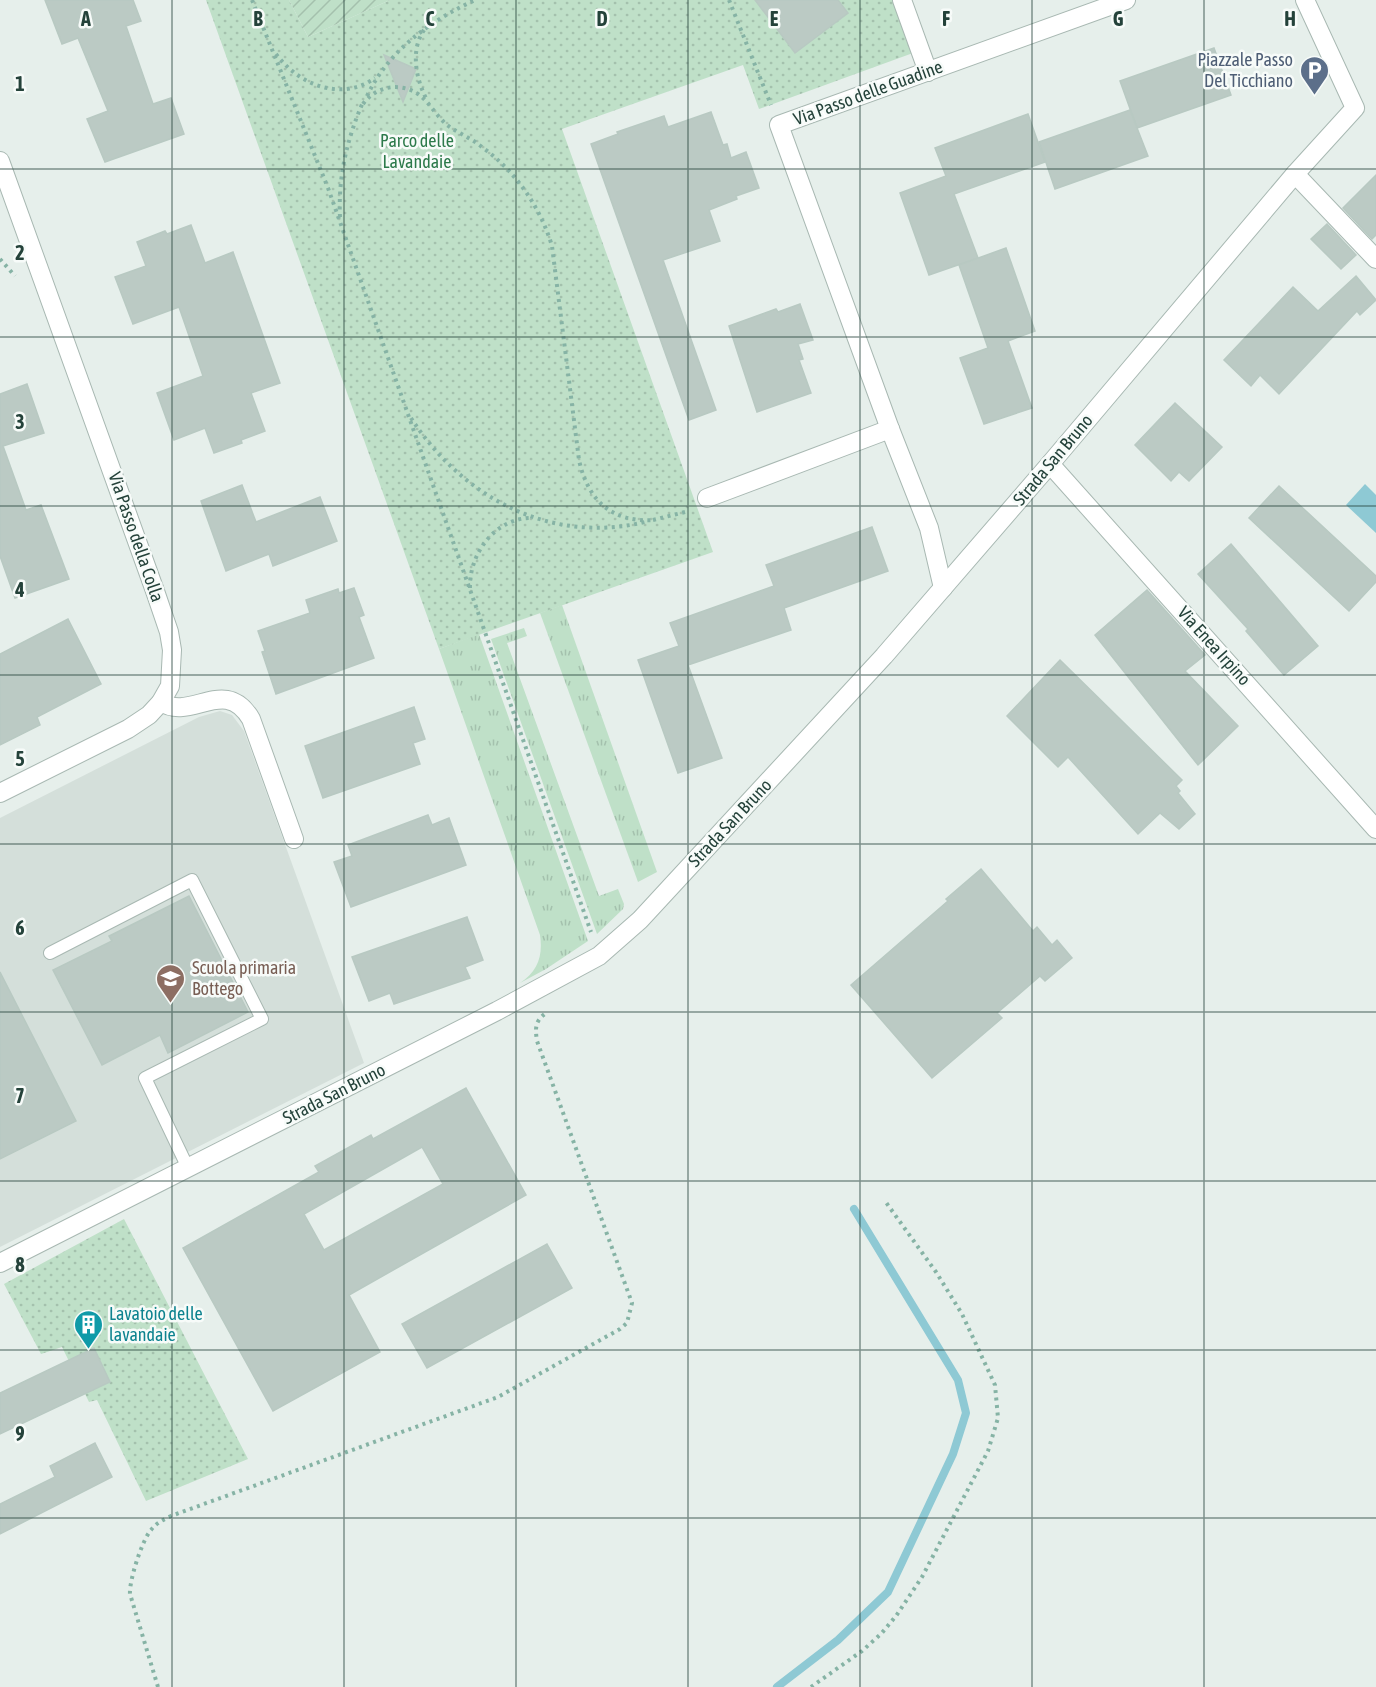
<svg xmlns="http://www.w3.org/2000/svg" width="1376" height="1687" font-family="'Asap Condensed',sans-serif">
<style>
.built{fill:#d4dfda}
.grass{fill:url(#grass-tufts)}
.park{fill:url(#park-dots)}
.garden{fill:url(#garden-furrows)}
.water{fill:#8ec9d4}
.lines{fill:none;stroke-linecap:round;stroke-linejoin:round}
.stream{stroke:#8ec9d4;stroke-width:8}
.building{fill:#bbcac4;stroke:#b8c9c2;stroke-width:1.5;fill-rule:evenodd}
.lane-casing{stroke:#a8b8b2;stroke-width:14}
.street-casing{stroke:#a8b8b2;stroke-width:20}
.path{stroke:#86b3a5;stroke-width:4;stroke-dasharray:3 4.5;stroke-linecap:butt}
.lane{stroke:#fff;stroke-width:12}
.street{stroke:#fff;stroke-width:18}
.grid{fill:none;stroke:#24423a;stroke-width:1.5;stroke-opacity:0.55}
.labels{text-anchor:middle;stroke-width:5;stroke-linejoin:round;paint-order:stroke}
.service-label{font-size:18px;fill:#4e5e75;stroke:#f7fbf9;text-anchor:end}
.street-label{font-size:18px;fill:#24423a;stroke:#f7fbf9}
.park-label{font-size:18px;fill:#2d7a4b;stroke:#f7fbf9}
.education-label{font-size:18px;fill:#785e54;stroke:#f7fbf9;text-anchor:start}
.culture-label{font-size:18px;fill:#0d838f;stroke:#f7fbf9;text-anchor:start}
.grid-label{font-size:20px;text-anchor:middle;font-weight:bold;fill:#24423a;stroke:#f7fbf9;stroke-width:5;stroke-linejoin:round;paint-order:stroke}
</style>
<defs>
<pattern id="grass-tufts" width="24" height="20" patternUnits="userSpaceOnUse" patternTransform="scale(1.5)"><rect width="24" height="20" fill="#bfe0c8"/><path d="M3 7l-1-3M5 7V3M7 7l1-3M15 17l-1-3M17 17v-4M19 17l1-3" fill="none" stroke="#a4c1ad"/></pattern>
<pattern id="park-dots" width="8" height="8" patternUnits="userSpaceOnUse" patternTransform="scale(1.5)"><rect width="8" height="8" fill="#bfe0c8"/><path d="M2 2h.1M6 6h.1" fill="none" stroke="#a4c1ad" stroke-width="1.8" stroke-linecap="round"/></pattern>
<pattern id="garden-furrows" width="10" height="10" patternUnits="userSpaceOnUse" patternTransform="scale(1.5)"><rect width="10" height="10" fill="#bfe0c8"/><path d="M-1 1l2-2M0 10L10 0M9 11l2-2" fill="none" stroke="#a4c1ad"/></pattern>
</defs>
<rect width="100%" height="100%" fill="#e6efeb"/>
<path class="built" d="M220,711L232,715L244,731L364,1063L0,1247V818L199,717Z"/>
<g class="grass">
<path d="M562,605L657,872L638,882L540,613Z"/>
<path d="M524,628L527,636L507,643L599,896L618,889L624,904L623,909L597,934L491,639Z"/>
<path d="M479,634L588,941L546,969L520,983C538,971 543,956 540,935L439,649Z"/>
</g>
<g class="park">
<path d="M206,0H289L308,37L390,0H893L913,53L759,109L743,65L562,129L713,552L439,649Z"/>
<path d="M124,1219L248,1459L146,1501L97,1400L89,1402L62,1347L41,1354L4,1284Z"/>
</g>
<path class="garden" d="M289,0H390L308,37Z"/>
<path class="water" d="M1365,484L1376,495V533L1346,505Z"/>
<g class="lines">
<path class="stream" d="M777,1687L838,1640L888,1592L953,1454L966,1413L958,1380L854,1209"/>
</g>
<g class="building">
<path d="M45,0H133L141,21L126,26L153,104L171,98L184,134L105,162L87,119L108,111L78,38L62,44Z"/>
<path d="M755,0H838L848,13L795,53Z"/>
<path d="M1214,48L1231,95L1137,128L1120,81Z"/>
<path d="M384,55L416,69L403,102Z"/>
<path d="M1130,110L1148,156L1055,189L1039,142Z"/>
<path d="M711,112L723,145L727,144L731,158L746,152L759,188L736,196L737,199L709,210L720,241L663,260L716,410L689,420L591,144L618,134L617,132L664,116L668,127Z"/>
<path d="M1028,114L1045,162L954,194L978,258L929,275L900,193L946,176L935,148Z"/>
<path d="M1376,175V235L1372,239L1343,208Z"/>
<path d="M1327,224L1356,255L1341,269L1311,239Z"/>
<path d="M191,225L205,263L233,252L280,383L251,393L265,431L241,440L242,443L214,453L205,428L174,440L157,393L203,376L179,307L133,324L115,277L146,266L137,242L165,231L167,234Z"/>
<path d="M1006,248L1035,331L1008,341L1032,408L984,424L960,358L988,348L959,265Z"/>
<path d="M1356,276L1376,300L1360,315L1357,311L1279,394L1260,375L1251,386L1224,360L1293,287L1318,311Z"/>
<path d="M800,304L813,340L798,344L803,359L799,360L811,393L757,412L729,326L776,309L778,312Z"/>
<path d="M27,384L44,433L3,446L26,510L41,505L69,579L15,598L0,556V394Z"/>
<path d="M1175,403L1222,447L1189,481L1179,472L1171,481L1135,445Z"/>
<path d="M242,485L256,522L320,497L337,541L273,566L269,554L226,571L201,501Z"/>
<path d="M1279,486L1376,576V582L1349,611L1249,518Z"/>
<path d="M872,527L888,571L784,608L791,630L688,665L722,758L678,773L638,660L679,646L670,623L774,586L766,565Z"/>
<path d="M1231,544L1318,646L1284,675L1246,631L1248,629L1198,574Z"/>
<path d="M354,588L364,615L359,617L374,658L276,694L262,652L265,651L258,631L310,613L306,600L338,589L339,593Z"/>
<path d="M1147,590L1205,655L1185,671L1238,726L1198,765L1095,635Z"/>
<path d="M68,619L101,684L37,717L40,725L0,745V654Z"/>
<path d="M1060,660L1182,780L1176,786L1180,791L1178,793L1195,814L1179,829L1160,813L1138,834L1068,757L1058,767L1007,716Z"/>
<path d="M414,707L425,739L413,743L420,764L323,798L305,746Z"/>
<path d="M428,815L432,825L449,818L466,865L351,907L334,862L352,856L348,845Z"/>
<path d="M981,869L1033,931L1037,927L1052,945L1057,940L1072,958L1045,981L1040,976L997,1013L1002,1018L932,1078L851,985L948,901L946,899Z"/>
<path d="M189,896L248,1012L168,1053L160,1035L102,1065L53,970L112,941L109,936Z"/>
<path d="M467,917L483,960L465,967L470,978L394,1004L390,993L369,1001L352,957Z"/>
<path d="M0,972L76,1121L0,1159Z"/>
<path d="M466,1088L526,1195L349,1295L380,1352L273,1411L183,1248L319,1172L315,1166L371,1135L373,1139ZM422,1147L443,1184L324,1250L304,1214Z"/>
<path d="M547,1244L572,1288L427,1368L402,1324Z"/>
<path d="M94,1348L110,1382L0,1434V1393Z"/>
<path d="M95,1443L112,1477L0,1534V1504L55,1477L50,1466Z"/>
</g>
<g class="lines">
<defs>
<path id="lane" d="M50,953L192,880L262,1019L145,1078L188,1168"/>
<g id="street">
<path d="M902,0L928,72"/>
<path d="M0,161L155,591L169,632L172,650L170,686L161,702L149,715L128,729L0,793"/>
<path d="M1295,174L1376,259"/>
<path d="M1050,464L1376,829"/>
<path d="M707,498L890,429"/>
<path d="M943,588L929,528L890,429L779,125L1126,0"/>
<path d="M161,702C191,722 225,675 251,719L294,839"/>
<path d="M0,1263L497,1011L599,956L640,920L884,656L1050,464L1295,174L1355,108L1305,0"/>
</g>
</defs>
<use href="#lane" class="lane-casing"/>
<use href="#street" class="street-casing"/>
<g class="path">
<path d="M252,0L328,188L591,932"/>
<path d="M729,0L771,105"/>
<path d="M424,30C410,50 416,80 427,100"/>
<path d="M276,54C299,85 341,102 375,78"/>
<path d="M367,96C389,50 430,21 475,0"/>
<path d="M363,104C378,83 408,81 426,101C433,109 439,118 447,125C458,133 471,138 482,147C515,171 540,206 552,246L579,460C588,501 612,523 655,520"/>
<path d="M340,217C338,177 347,139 363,102"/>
<path d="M0,259L15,276"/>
<path d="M411,418C462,497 550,545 645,522"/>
<path d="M653,520L689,511"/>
<path d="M470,588C469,554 495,518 531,518"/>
<path d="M158,1687L130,1594C129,1581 142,1540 151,1530C156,1523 163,1520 171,1516L498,1397L620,1329L627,1323L632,1303L537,1041C535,1028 535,1021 546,1013"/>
<path d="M811,1687L862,1651L881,1634L896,1616L922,1577L988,1451L998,1418L995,1385L962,1314L936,1272L885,1201"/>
</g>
<use href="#lane" class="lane"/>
<use href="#street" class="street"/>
</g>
<path class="grid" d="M172,0V1687M344,0V1687M516,0V1687M688,0V1687M860,0V1687M1032,0V1687M1204,0V1687M0,169H1376M0,337H1376M0,506H1376M0,675H1376M0,844H1376M0,1012H1376M0,1181H1376M0,1350H1376M0,1518H1376"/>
<defs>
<symbol id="parking-pin" viewBox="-11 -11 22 30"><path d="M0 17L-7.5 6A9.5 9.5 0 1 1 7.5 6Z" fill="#5c6f8a" stroke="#f7fbf9"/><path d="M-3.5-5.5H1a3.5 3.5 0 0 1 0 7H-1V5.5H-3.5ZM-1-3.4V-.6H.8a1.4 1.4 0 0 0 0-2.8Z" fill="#fff"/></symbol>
<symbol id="school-pin" viewBox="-11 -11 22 30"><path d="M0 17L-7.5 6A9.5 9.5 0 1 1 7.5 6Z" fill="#8d6e63" stroke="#f7fbf9"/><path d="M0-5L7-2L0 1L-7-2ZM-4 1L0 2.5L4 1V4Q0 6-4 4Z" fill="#fff"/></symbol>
<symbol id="building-pin" viewBox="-11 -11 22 30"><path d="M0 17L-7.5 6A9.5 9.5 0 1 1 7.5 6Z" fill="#0f9aa8" stroke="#f7fbf9"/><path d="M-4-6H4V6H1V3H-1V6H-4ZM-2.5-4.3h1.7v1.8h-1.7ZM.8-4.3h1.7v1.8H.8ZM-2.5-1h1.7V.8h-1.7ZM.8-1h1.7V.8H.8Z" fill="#fff"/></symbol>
</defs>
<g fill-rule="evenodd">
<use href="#parking-pin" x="1298" y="54" width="33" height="45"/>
<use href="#school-pin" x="154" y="962" width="33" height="45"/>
<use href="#building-pin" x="72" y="1308" width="33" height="45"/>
</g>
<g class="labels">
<g class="service-label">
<text x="1293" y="66">Piazzale Passo<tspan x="1293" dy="21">Del Ticchiano</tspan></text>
</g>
<g class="street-label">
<text transform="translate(868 93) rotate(-20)" y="6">Via Passo delle Guadine</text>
<text transform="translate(1053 460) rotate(-50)" y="6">Strada San Bruno</text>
<text transform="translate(136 537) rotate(71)" y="6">Via Passo della Colla</text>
<text transform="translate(1214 646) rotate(48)" y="6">Via Enea Irpino</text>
<text transform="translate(730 823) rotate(-47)" y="6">Strada San Bruno</text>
<text transform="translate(334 1094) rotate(-27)" y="6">Strada San Bruno</text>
</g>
<g class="park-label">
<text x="417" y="147">Parco delle<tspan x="417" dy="21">Lavandaie</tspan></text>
</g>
<g class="education-label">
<text x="192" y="974">Scuola primaria<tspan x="192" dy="21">Bottego</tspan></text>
</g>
<g class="culture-label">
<text x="109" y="1320">Lavatoio delle<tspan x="109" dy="21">lavandaie</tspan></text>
</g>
</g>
<g class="grid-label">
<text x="86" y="26">A</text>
<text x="258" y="26">B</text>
<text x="430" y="26">C</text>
<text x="602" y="26">D</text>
<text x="774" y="26">E</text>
<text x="946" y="26">F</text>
<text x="1118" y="26">G</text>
<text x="1290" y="26">H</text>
<text x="20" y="91">1</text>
<text x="20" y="260">2</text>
<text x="20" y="429">3</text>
<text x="20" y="597">4</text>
<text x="20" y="766">5</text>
<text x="20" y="935">6</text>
<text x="20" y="1103">7</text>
<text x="20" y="1272">8</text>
<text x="20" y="1441">9</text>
</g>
</svg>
